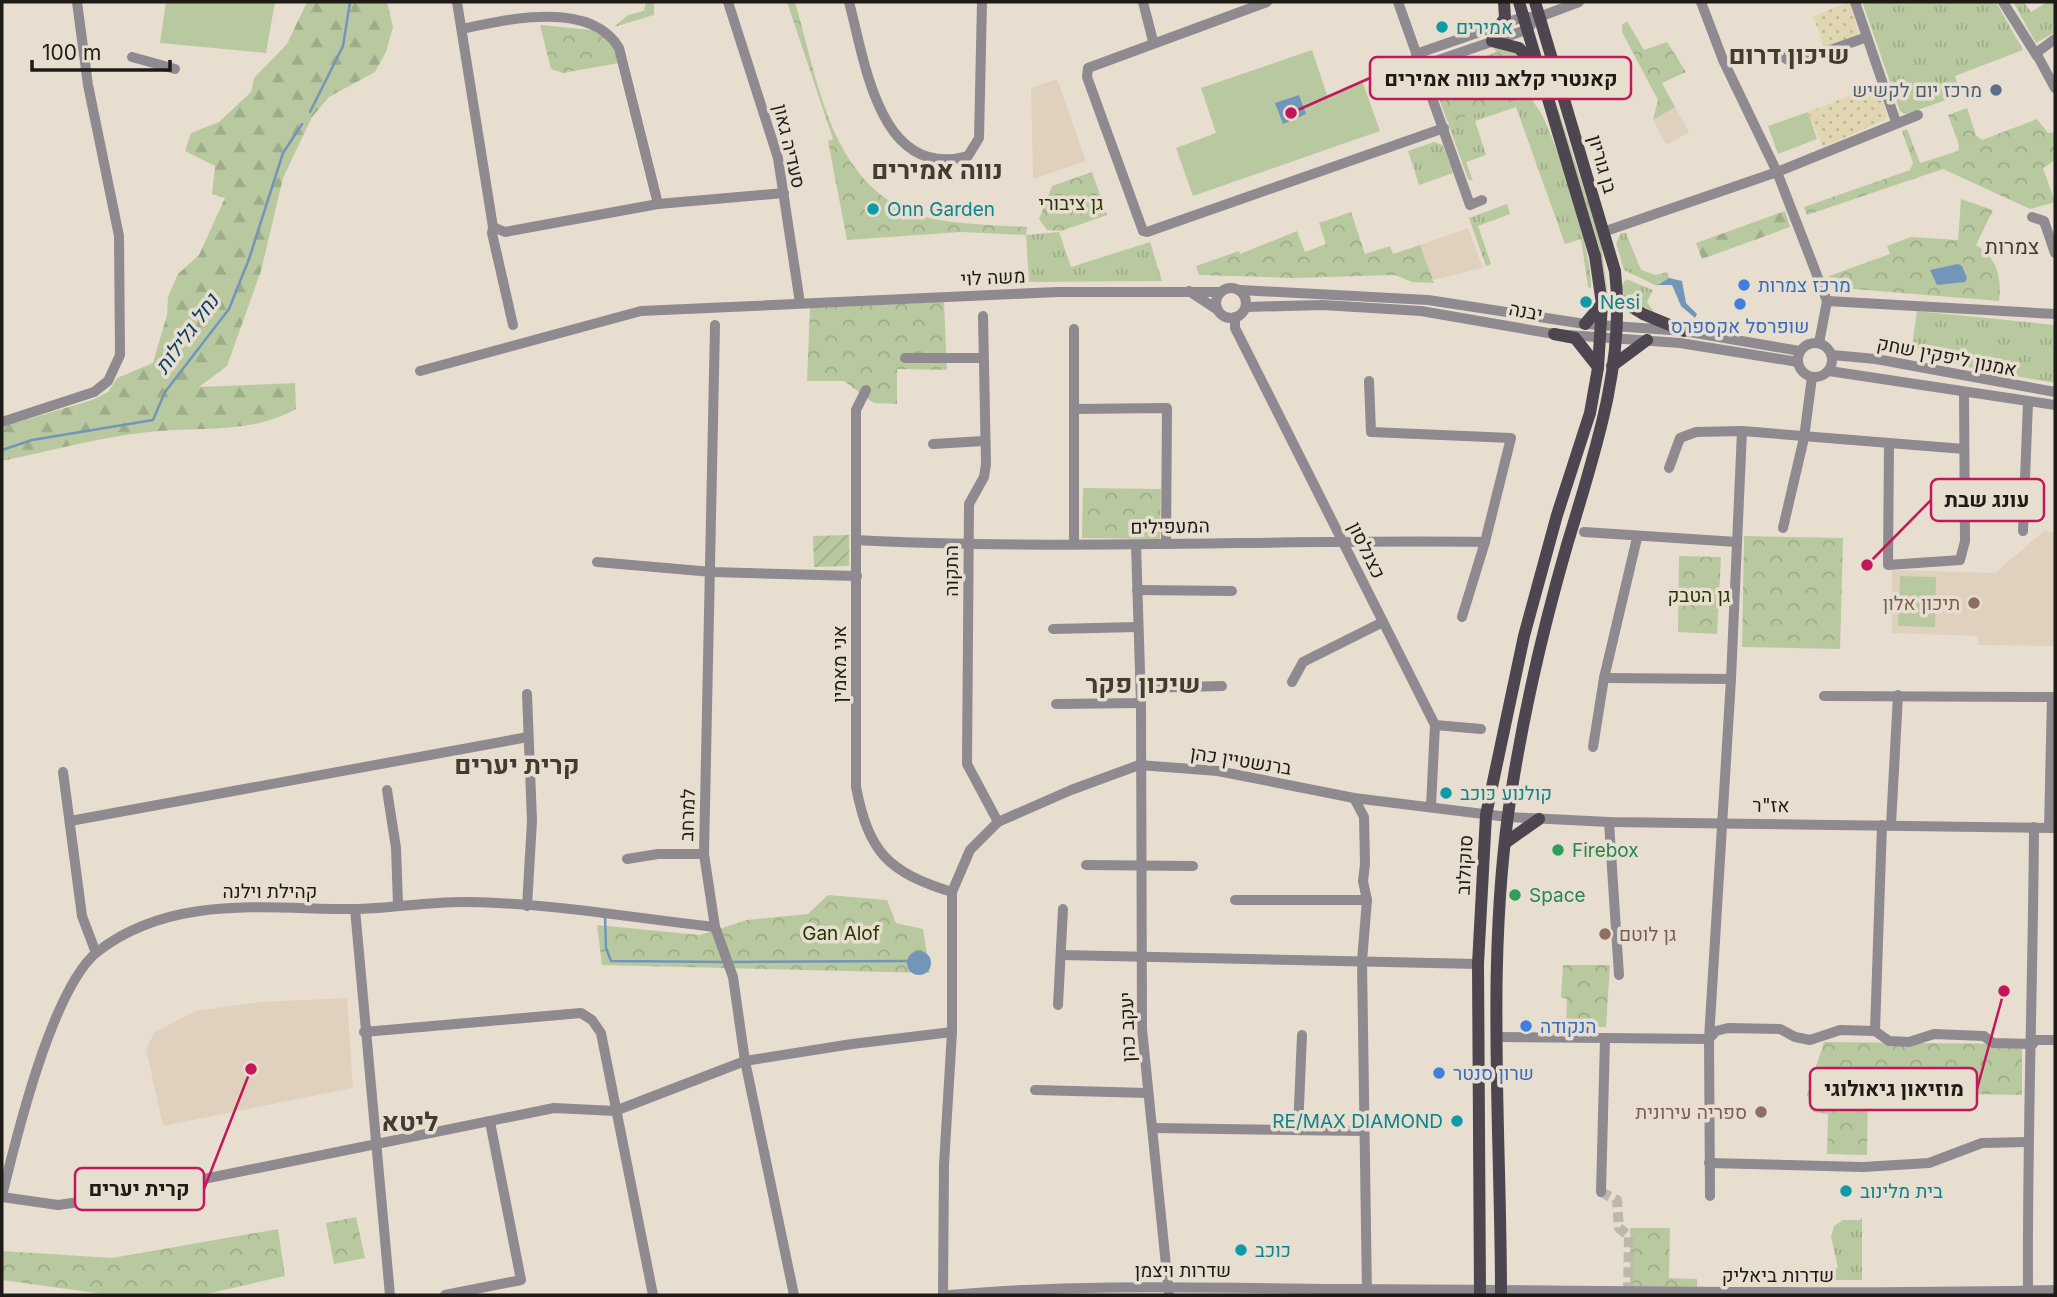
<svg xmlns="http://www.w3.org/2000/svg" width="2057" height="1297" font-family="Inter,Heebo,sans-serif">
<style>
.built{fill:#e0d1be}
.grass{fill:url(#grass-tufts)}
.forest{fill:url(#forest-firs)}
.sand{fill:url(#sand-dots)}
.park{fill:url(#park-crowns)}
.garden{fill:url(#garden-furrows)}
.pitch{fill:#b9c99f}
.water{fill:#7295ba}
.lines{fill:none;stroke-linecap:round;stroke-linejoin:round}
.stream{stroke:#7295ba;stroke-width:2.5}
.minor-tunnel{stroke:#c0b7ab;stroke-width:10;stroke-dasharray:10 5;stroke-linecap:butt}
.minor{stroke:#8e8a8f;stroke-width:10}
.major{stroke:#4d454f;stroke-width:12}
.culture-dot{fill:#0f9aa8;stroke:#e8ded0;stroke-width:2.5}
.service-dot{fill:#5c6f8a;stroke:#e8ded0;stroke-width:2.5}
.shop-dot{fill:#3f7fe0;stroke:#e8ded0;stroke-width:2.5}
.education-dot{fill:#8d6e63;stroke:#e8ded0;stroke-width:2.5}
.leisure-dot{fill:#2e9e5b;stroke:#e8ded0;stroke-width:2.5}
.labels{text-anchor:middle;stroke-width:7;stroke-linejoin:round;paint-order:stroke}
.culture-label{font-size:19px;fill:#0d838f;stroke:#e8ded0;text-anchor:start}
.service-label{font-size:19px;fill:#4e5e75;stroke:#e8ded0;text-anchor:end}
.street-label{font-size:19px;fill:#1e1b16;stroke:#e8ded0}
.park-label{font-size:19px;fill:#273600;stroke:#e8ded0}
.shop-label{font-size:19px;fill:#366cbe;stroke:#e8ded0;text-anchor:start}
.education-label{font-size:19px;fill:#785e54;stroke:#e8ded0;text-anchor:end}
.leisure-label{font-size:19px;fill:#27864d;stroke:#e8ded0;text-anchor:start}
.neighbourhood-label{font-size:21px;fill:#453c31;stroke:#e8ded0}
.water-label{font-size:21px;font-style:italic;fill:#073f6f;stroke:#e8ded0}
.district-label{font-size:26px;font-weight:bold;fill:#453c31;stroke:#e8ded0}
.leader{fill:none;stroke:#c2185b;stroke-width:2.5}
.callout-dot{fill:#c2185b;stroke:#e8ded0;stroke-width:2.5}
.callout{fill:#e8ded0;stroke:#c2185b;stroke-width:2.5}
.callout-label{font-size:21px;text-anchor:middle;font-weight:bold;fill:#1e1b16}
</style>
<defs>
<pattern id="grass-tufts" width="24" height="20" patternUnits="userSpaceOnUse" patternTransform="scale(1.75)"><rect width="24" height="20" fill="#b9c99f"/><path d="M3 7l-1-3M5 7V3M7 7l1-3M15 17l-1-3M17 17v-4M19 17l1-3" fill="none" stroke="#9fac88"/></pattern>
<pattern id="forest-firs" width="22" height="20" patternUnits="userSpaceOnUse" patternTransform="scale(1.75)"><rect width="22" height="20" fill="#b9c99f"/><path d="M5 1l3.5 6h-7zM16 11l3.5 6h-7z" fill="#9fac88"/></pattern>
<pattern id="sand-dots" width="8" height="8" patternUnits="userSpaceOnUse" patternTransform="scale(1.75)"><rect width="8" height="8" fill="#e0d6b1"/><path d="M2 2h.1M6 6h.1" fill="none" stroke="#c0b798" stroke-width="1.8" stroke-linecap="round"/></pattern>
<pattern id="park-crowns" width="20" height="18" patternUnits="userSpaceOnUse" patternTransform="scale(1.75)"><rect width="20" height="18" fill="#b9c99f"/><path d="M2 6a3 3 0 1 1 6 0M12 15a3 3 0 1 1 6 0" fill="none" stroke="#9fac88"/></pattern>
<pattern id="garden-furrows" width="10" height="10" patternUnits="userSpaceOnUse" patternTransform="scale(1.75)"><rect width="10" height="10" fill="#b9c99f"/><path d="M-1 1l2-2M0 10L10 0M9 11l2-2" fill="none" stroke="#9fac88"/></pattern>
</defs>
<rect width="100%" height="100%" fill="#e8ded0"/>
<g class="built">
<path d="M1057,79L1086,161L1033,179L1031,88Z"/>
<path d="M1675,107L1689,132L1666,145L1653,120Z"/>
<path d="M1468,228L1483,268L1433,280L1420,245Z"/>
<path d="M2044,531L2055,532V646L1978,645L1977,636L1892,633V570L1995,573Z"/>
<path d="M347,998L353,1088L163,1126L146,1049L154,1033L195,1011L260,1002Z"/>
</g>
<g class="grass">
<path d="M646,2H654V15L614,27L628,15L644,11Z"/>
<path d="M1869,2H1996L2023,50L1955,76L1961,95L1906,114L1900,111L1863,4Z"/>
<path d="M2013,2H2024L2031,12L2047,2H2055V32L2036,43Z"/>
<path d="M1533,31L1601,242L1610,312L1600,250Z"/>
<path d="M1530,95C1534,104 1540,110 1544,119C1559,150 1593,256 1591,288L1588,287L1581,239L1565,244L1516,107L1475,121L1486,155L1466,162L1473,181L1468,179L1448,123Z"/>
<path d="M1434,142L1443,145L1453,173L1419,185L1408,151Z"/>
<path d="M1507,204L1510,214L1478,226L1491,264L1486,266L1469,218Z"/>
<path d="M1059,232L1071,267L1150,242L1162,281L1029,282L1026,235Z"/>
<path d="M1621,233H1626L1641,270L1656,275L1667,272L1669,278L1657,286L1624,270L1616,243Z"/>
<path d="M1626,279L1653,290L1647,302L1654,312L1624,297L1622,286Z"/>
<path d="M1917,311L2055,325V383C2007,374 1956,370 1912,346Z"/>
<path d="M1862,1217V1280H1823L1838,1267L1831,1237L1834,1226L1843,1220H1860Z"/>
</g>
<g class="forest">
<path d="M307,2H387L393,27L386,52L375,72L329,97L312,117L283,178L261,271L227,366L199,387L295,383L296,409C249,435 198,426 149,432C100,437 50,451 2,461V427L92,400L108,392L117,378L153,363L167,315L168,297L178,274L199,255L225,198L212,194L215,166L185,151L191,133L219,122L251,92L254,78L287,44Z"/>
<path d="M1785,211L1790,227L1702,259L1696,243Z"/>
</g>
<g class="sand">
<path d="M1850,2L1859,35L1824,47L1813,16Z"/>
<path d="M1877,85L1887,115L1885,120L1823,147L1808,112Z"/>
</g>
<g class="park">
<path d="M787,2H795C819,84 832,195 930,218C962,225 994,225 1027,227L1026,235L961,232L847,240L828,141L833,139Z"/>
<path d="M1627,21L1644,50L1667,42L1686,72L1662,83L1675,107L1653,120L1658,100L1622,32V25Z"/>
<path d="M540,25L592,30L612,42L619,63L563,73L551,69Z"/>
<path d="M1501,45L1526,59L1538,93L1448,123L1431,77L1433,68L1449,61L1456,66L1497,52L1492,47Z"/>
<path d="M1967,108L1976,135L1982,140L2037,119L2048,133L2055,132V160L2043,168L2055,202L2030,209L1943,169L1807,215L1804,207L1910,170L1913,163L1902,131L1907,129L1920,163L1958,151L1959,145L1948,115Z"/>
<path d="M1092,172L1107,215L1061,231L1047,230L1039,219L1052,186Z"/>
<path d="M1961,199L1993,210L1976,245C1997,257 2002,278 1999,301L1841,288L1834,285L1829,276L1890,254L1887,246L1911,237L1958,240Z"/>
<path d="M1351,212L1365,254L1390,246L1393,254L1420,245L1434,283L1412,282L1395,275L1293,278L1199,275L1196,266L1239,251L1240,254L1297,231L1305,252L1326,244L1319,223Z"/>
<path d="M944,302L947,370L897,369V404L874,403L844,381H807L810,308Z"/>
<path d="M1083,488L1161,489L1160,539L1082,538Z"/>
<path d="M1744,536L1843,538L1840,649L1742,647Z"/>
<path d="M1679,556L1721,557L1717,634L1678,632Z"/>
<path d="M828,895L887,900L896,923L923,929L930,973L602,965L597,925L700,935L747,920L808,914Z"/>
<path d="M1563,965H1610L1606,1027H1566L1567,999L1561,997Z"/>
<path d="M1824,1042L2022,1044V1095L1868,1092L1867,1155L1827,1154L1828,1114L1813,1112L1807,1095Z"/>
<path d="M356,1217L365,1258L334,1264L326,1223Z"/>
<path d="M1630,1228H1670L1669,1278L1697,1279V1289L1630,1288Z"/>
<path d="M278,1229L285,1276L202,1295H110L2,1280V1251L112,1258Z"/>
</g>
<path class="garden" d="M849,535V566L814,567L813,536Z"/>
<g class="pitch">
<path d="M166,2H275L266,53L160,43Z"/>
<path d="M1312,50L1327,95L1363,83L1380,131L1193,196L1176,148L1216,133L1201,88Z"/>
<path d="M1808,112L1817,139L1778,154L1768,126Z"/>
<path d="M1900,576L1936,577L1935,627L1898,626Z"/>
</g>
<g class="water">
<path d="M1299,95L1306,114L1283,124L1275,103Z"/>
<path d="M1958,264L1962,266L1967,278L1965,282L1937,285L1930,270Z"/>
<path d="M1669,278L1682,281L1686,303L1697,314L1695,318L1681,306L1672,285H1658Z"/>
<circle cx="919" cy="963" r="12"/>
</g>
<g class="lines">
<g class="stream">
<path d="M310,112L343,46L350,2"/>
<path d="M2,450L32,440L153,420L165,392L229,309L249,259L283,153L302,124"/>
<path d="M605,915L606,948L611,961L725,962"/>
<path d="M732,962L907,961"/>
</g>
<path class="minor-tunnel" d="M1601,1192L1617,1200L1619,1228L1629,1236L1628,1292"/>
<g class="minor">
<path d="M457,2L493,227L492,233L513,325"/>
<path d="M728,2L778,158L800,303"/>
<path d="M849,2C865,61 879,181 968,156L979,138L982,2"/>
<path d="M1143,2L1153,41"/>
<path d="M1267,2L1088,68L1087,77L1143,231L1147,232L1444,128"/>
<path d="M1398,2L1470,205L1482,200"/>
<path d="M1701,2L1723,60L1777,172L1827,301L1819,343"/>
<path d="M1855,2L1896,122"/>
<path d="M2003,2L2037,56"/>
<path d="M462,29C507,19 591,0 619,48L658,204"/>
<path d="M2055,39L2036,53L2055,88"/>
<path d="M1416,54L1523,17H1539L1579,2"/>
<path d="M132,57L175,69"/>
<path d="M1783,57L1794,63L1867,37"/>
<path d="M1421,66L1526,30L1531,25"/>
<path d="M2032,217L2044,221L2055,253"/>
<path d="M493,227L505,232L658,204L784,193"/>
<path d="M1603,232L1777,172L1918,115"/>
<circle cx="1231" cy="303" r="15"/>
<path d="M1240,290L1428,300L1585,324L1684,331L1800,351"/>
<path d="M1189,291L1218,310"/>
<path d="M1827,301L2055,314"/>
<path d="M1246,307L1323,305L1421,311L1554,334L1680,343L1798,362"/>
<path d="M983,316L986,464L984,477L969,504L967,764L998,822"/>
<path d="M1235,317V328L1435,725L1431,806"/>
<path d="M715,325L704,854L715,927L733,977L745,1061L794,1295"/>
<path d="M1074,329V544"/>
<circle cx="1815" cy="360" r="17"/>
<path d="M1832,355L1876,359L2055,392"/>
<path d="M905,358H983"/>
<path d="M420,371L641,311L1057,292H1221"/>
<path d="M1829,371L2055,405"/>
<path d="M1369,381L1371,432L1511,438L1485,542L1462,617"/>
<path d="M866,390L856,410V787C869,853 888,872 952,892"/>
<path d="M1074,409L1167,408L1166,544"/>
<path d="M2,422L94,392L108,381L120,355L119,236L88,85L77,2"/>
<path d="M933,444L984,441"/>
<path d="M1889,445L1888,565L1960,560L1965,541L1964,392"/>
<path d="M1669,468L1680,438L1696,432L1742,431L1964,449"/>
<path d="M1783,528L1804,438L1812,377"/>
<path d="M2023,531L2028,402"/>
<path d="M1584,532L1737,542"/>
<path d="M856,540C1066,551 1275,539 1485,542"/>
<path d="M1136,545L1141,703L1142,1029L1169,1295"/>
<path d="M597,562L712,572L857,576"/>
<path d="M1137,590L1232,591"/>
<path d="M1053,629L1138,627"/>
<path d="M1604,678L1731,679"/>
<path d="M1292,682L1303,662L1383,622"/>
<path d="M1141,688L1222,686"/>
<path d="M527,694L532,821L527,906"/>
<path d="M1824,696L2052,697L2049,828"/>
<path d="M1056,704L1141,703"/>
<path d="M1435,725L1481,729"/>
<path d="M1593,747L1604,678L1637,538"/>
<path d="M63,772L82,916L96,953"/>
<path d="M387,790L396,848L398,904"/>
<path d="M1354,798L1364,817L1365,864L1363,881L1367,900L1362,961L1367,1295"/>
<path d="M70,821L528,737"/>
<path d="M1609,822L1619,975"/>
<path d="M1891,825L1898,695"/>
<path d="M627,859L658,854H704"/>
<path d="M1086,865L1193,866"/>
<path d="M1235,900H1367"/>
<path d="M355,909L390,1295"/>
<path d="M1061,955L1478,964"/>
<path d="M1058,1005L1063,909"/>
<path d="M1875,1031L1882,825"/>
<path d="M364,1032L581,1013L592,1020L601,1033L653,1295"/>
<path d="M1498,1037L1709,1039"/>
<path d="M1709,1039L1716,1031L1728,1028L1780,1029L1795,1037L1810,1040L1840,1030L1875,1031L1889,1041L1909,1042L1934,1034L1984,1036L1993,1043L2033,1044"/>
<path d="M2033,1040H2055"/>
<path d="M1035,1090L1148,1093"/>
<path d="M1153,1128L1364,1131"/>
<path d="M1298,1130L1302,1035"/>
<path d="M1709,1163L1863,1167L1929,1163L1982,1143L2027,1142"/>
<path d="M1601,1192L1605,1038"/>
<path d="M2,1196C16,1138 52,989 97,952C171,894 265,909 352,909C390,909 429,901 468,902C550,903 633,918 715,927"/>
<path d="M1710,1196L1709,1039L1731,679L1742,431"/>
<path d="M2,1197L58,1205L115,1197L554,1108L615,1111L745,1061L852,1044L952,1032"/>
<path d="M2028,1291C2027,1136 2033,982 2034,827"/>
<path d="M445,1295L521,1280L490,1122"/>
<path d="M943,1295L944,1165L952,1032V892L970,850L998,822L1071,790L1139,765L1218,771L1354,798L1508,817L1609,822L2055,828"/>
<path d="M949,1295C1082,1283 1216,1288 1349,1289C1584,1290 1820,1295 2055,1290"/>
</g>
<g class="major">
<path d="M1500,25L1505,18L1504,2"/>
<path d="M1492,41L1519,48L1532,63"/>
<path d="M1617,298L1643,314L1684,331"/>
<path d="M1585,324L1602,304"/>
<path d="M1554,334L1575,338L1598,367"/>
<path d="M1612,366L1647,340"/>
<path d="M1505,843L1539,819"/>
<path d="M1480,1295L1478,964L1486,815L1524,636L1557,515L1590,413L1598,368L1602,304L1595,256L1519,2"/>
<path d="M1501,1295C1501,1127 1485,955 1512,788C1525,706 1544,625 1567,545C1593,458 1626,364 1615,271L1535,2"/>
</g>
</g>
<g class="culture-dot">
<circle cx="1442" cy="27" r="7"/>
<circle cx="873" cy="209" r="7"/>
<circle cx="1586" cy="302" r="7"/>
<circle cx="1446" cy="793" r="7"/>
<circle cx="1457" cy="1121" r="7"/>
<circle cx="1846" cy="1191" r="7"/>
<circle cx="1241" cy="1250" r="7"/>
</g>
<circle class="service-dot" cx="1996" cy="90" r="7"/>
<g class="shop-dot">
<circle cx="1744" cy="285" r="7"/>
<circle cx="1740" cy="304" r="7"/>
<circle cx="1526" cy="1026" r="7"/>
<circle cx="1439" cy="1073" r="7"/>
</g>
<g class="education-dot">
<circle cx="1974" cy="603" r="7"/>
<circle cx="1605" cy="934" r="7"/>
<circle cx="1761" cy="1112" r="7"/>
</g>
<g class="leisure-dot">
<circle cx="1558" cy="850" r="7"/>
<circle cx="1515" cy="895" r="7"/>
</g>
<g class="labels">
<g class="culture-label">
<text x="1456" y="34">אמירים</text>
<text x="887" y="216">Onn Garden</text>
<text x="1600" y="309">Nesi</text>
<text x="1460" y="800">קולנוע כוכב</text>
<text x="1443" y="1128" text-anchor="end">RE/MAX DIAMOND</text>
<text x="1860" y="1198">בית מלינוב</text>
<text x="1255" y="1257">כוכב</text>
</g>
<g class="service-label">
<text x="1982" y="97">מרכז יום לקשיש</text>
</g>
<g class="street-label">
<text transform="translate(790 146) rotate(77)" y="7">סעדיה גאון</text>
<text transform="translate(1603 164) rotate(74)" y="7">בן גוריון</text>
<text transform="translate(993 277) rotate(-3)" y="7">משה לוי</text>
<text transform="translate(1526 311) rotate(11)" y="7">יבנה</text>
<text transform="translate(1947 356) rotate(11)" y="7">אמנון ליפקין שחק</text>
<text transform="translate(1170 526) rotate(-1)" y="7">המעפילים</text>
<text transform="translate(1367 550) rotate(64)" y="7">כצנלסון</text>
<text transform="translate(951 571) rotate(-90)" y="7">התקוה</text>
<text transform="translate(839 664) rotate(-90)" y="7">אני מאמין</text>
<text transform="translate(1241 760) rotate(9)" y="7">ברנשטיין כהן</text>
<text transform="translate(1771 805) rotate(1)" y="7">אז"ר</text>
<text transform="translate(687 815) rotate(-88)" y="7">למרחב</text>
<text transform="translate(1464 865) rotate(-87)" y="7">סוקולוב</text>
<text x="270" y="898">קהילת וילנה</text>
<text transform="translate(1127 1027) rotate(-92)" y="7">יעקב כהן</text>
<text x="1183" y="1277">שדרות ויצמן</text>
<text x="1778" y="1282">שדרות ביאליק</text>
</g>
<g class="park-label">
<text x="1071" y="210">גן ציבורי</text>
<text x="1699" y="602">גן הטבק</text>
<text x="841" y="940">Gan Alof</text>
</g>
<g class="shop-label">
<text x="1758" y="292">מרכז צמרות</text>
<text x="1740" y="333" text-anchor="middle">שופרסל אקספרס</text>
<text x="1540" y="1033">הנקודה</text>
<text x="1453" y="1080">שרון סנטר</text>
</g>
<g class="education-label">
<text x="1960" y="610">תיכון אלון</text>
<text x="1619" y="941" text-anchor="start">גן לוטם</text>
<text x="1747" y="1119">ספריה עירונית</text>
</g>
<g class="leisure-label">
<text x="1572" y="857">Firebox</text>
<text x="1529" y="902">Space</text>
</g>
<g class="neighbourhood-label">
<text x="2012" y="254">צמרות</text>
</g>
<g class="water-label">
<text transform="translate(187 334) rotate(-54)" y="7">נחל גלילות</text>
</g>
<g class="district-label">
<text x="1789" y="64">שיכון דרום</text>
<text x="937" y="179">נווה אמירים</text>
<text x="1143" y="693">שיכון פקר</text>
<text x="517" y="774">קרית יערים</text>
<text x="410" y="1131">ליטא</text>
</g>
</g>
<path class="leader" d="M1291 113L1370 78M1867 565L1931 500M2004 991L1977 1089M251 1069L204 1189"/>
<g class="callout-dot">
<circle cx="1291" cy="113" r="7"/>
<circle cx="1867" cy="565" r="7"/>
<circle cx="2004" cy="991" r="7"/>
<circle cx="251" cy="1069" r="7"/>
</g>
<g class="callout">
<rect x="1370" y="57" width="261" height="42" rx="7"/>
<rect x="1931" y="479" width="113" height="42" rx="7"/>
<rect x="1810" y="1068" width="167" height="42" rx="7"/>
<rect x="75" y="1168" width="129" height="42" rx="7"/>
</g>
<g class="callout-label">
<text x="1501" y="86">קאנטרי קלאב נווה אמירים</text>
<text x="1987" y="507">עונג שבת</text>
<text x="1894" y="1096">מוזיאון גיאולוגי</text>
<text x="139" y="1196">קרית יערים</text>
</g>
<rect width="2057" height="1297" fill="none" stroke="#1e1b16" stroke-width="7"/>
<path d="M32 60v10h138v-10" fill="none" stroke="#1e1b16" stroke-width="3.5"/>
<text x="42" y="60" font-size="21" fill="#1e1b16" stroke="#e8ded0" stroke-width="5" paint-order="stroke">100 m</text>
</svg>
